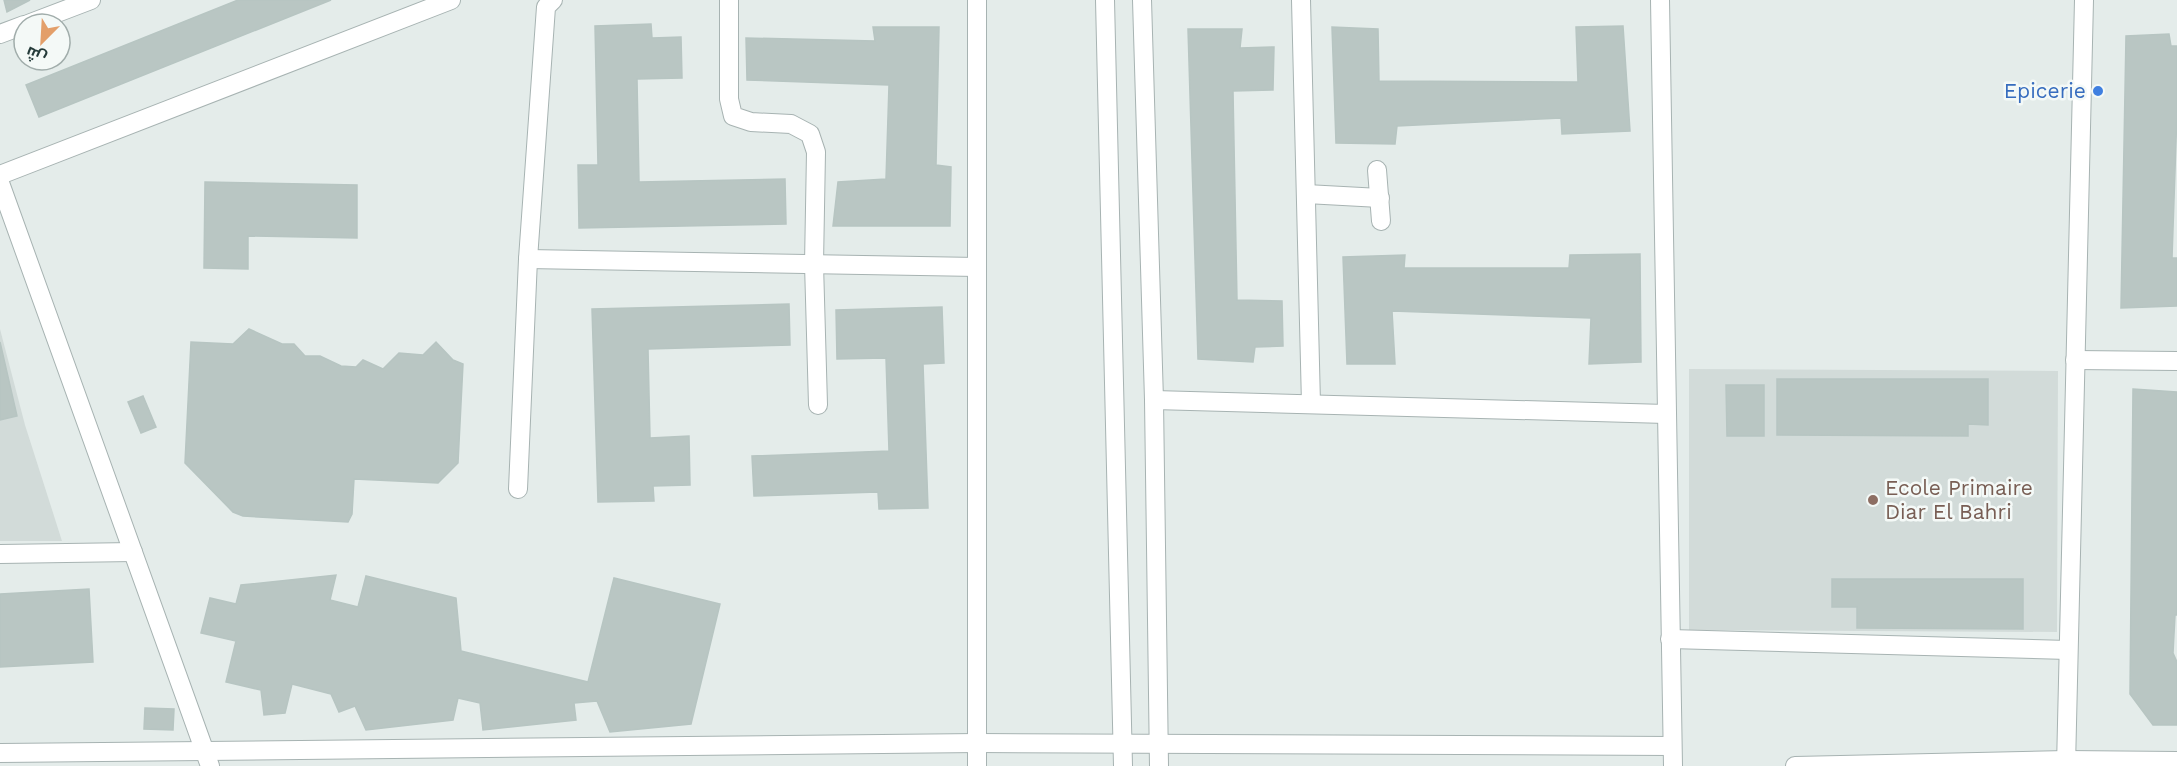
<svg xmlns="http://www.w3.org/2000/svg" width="2177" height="766" font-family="'Work Sans',Cairo,sans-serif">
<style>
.built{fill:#d2dbd9}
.building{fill:#b9c6c3;stroke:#b7c5c2;stroke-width:1.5}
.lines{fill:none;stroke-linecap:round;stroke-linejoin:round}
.street-casing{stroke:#a7b3b2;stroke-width:20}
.street{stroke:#fff;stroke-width:18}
.shop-dot{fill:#3f7fe0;stroke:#f4f9f7;stroke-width:2}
.education-dot{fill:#8d6e63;stroke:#f4f9f7;stroke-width:2}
.labels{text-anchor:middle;stroke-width:5;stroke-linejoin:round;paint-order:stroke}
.shop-label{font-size:21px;fill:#366cbe;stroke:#f4f9f7;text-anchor:end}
.education-label{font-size:21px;fill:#785e54;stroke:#f4f9f7;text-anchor:start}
</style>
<rect width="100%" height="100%" fill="#e4ecea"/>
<g class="built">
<path d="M0,329L25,425L62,541H0Z"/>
<path d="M1689,369L2058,371L2057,632L1689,630Z"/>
</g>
<g class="building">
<path d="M4,0H30L7,12Z"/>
<path d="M238,0H331L39,117L26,85Z"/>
<path d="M651,24L652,38L681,37L682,78L637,79L639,182L785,179L786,224L579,228L578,165H598L595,26Z"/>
<path d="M1623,26L1630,131L1562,134L1561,118L1397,126L1395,144L1336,143L1332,27L1378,29L1379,81L1578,82L1576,27Z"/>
<path d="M873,27H939L936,165L951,167L950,226H833L838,182L886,179L889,85L747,80L746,38L875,41Z"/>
<path d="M1188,29H1242L1240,48L1274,47L1273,90L1233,91L1237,300L1282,301L1283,346L1255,347L1253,362L1198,359Z"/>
<path d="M2169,34L2171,46H2177V112L2172,258H2177V306L2121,308L2126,36Z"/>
<path d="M205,182L357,185V238L248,236V269L204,268Z"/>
<path d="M1640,254L1641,362L1589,364L1591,318L1392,311L1395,364H1347L1343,257L1405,255L1404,268H1569L1570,255Z"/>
<path d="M789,304L790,345L648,349L650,438L689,436L690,485L653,486L654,501L598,502L592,309Z"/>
<path d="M942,307L944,363L923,364L928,508L879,509L878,492L754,496L752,456L889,451L886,358L837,359L836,310Z"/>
<path d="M249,329L282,344H294L305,356H320L341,366L356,367L363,360L383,369L399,353L423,355L436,342L453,360L463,364L458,463L438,483L354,479L352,514L348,522L243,516L233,512L185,463L191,342L233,344Z"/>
<path d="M0,342L17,416L0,420Z"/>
<path d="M1777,379H1988V425L1968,424V436L1777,435Z"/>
<path d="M1726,385H1764V436H1727Z"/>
<path d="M2133,389L2177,392V615H2175L2173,653L2177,662V725H2153L2130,694Z"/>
<path d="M143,396L156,427L141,433L128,402Z"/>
<path d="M336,575L330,600L358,607L366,576L456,598L461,651L588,682L614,578L720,604L691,724L610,732L597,701L574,703L576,720L483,730L480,703L458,698L453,720L366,730L355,706L339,712L331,694L292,684L285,713L264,715L261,690L226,682L236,641L201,633L210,598L236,604L241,585Z"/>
<path d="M1832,579H2023V629L1857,628V607H1832Z"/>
<path d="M89,589L93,662L0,667V594Z"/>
<path d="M145,708L174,709L173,730L144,729Z"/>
</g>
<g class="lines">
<defs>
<g id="street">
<path d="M729,0V99L733,116L751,122L791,124L810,134L816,152L814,264L818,405"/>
<path d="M977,0V766"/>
<path d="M1105,0L1123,766"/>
<path d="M1142,0L1154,400L1159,766"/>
<path d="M1301,0L1311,404"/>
<path d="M1660,0L1673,766"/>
<path d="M28,24L91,0"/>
<path d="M0,34L24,25"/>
<path d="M1377,170L1381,221"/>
<path d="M0,175L451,0"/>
<path d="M0,183L210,766"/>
<path d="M1306,194L1380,198"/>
<path d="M528,259L977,267"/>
<path d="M2075,360L2177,361"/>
<path d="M1154,400L1666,414"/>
<path d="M518,489L528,259L546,7L553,0"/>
<path d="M0,554L133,552"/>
<path d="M1670,639L2068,650"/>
<path d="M0,753L978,743L1672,746"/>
<path d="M1795,766L2066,760L2177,761"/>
<path d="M2066,766L2084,0"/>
</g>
</defs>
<use href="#street" class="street-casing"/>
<use href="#street" class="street"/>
</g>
<circle class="shop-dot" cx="2098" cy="91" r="6"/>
<circle class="education-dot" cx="1873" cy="500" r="6"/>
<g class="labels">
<g class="shop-label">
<text x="2086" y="98">Epicerie</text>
</g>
<g class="education-label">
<text x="1885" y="495">Ecole Primaire<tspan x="1885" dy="24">Diar El Bahri</tspan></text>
</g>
</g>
<g transform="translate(42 42) rotate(204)"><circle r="28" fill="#f4f9f7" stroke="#a1adab" stroke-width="1.5"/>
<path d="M0-4.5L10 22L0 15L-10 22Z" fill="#e39f6a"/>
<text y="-9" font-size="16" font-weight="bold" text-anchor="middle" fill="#253b3a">ش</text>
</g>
</svg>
